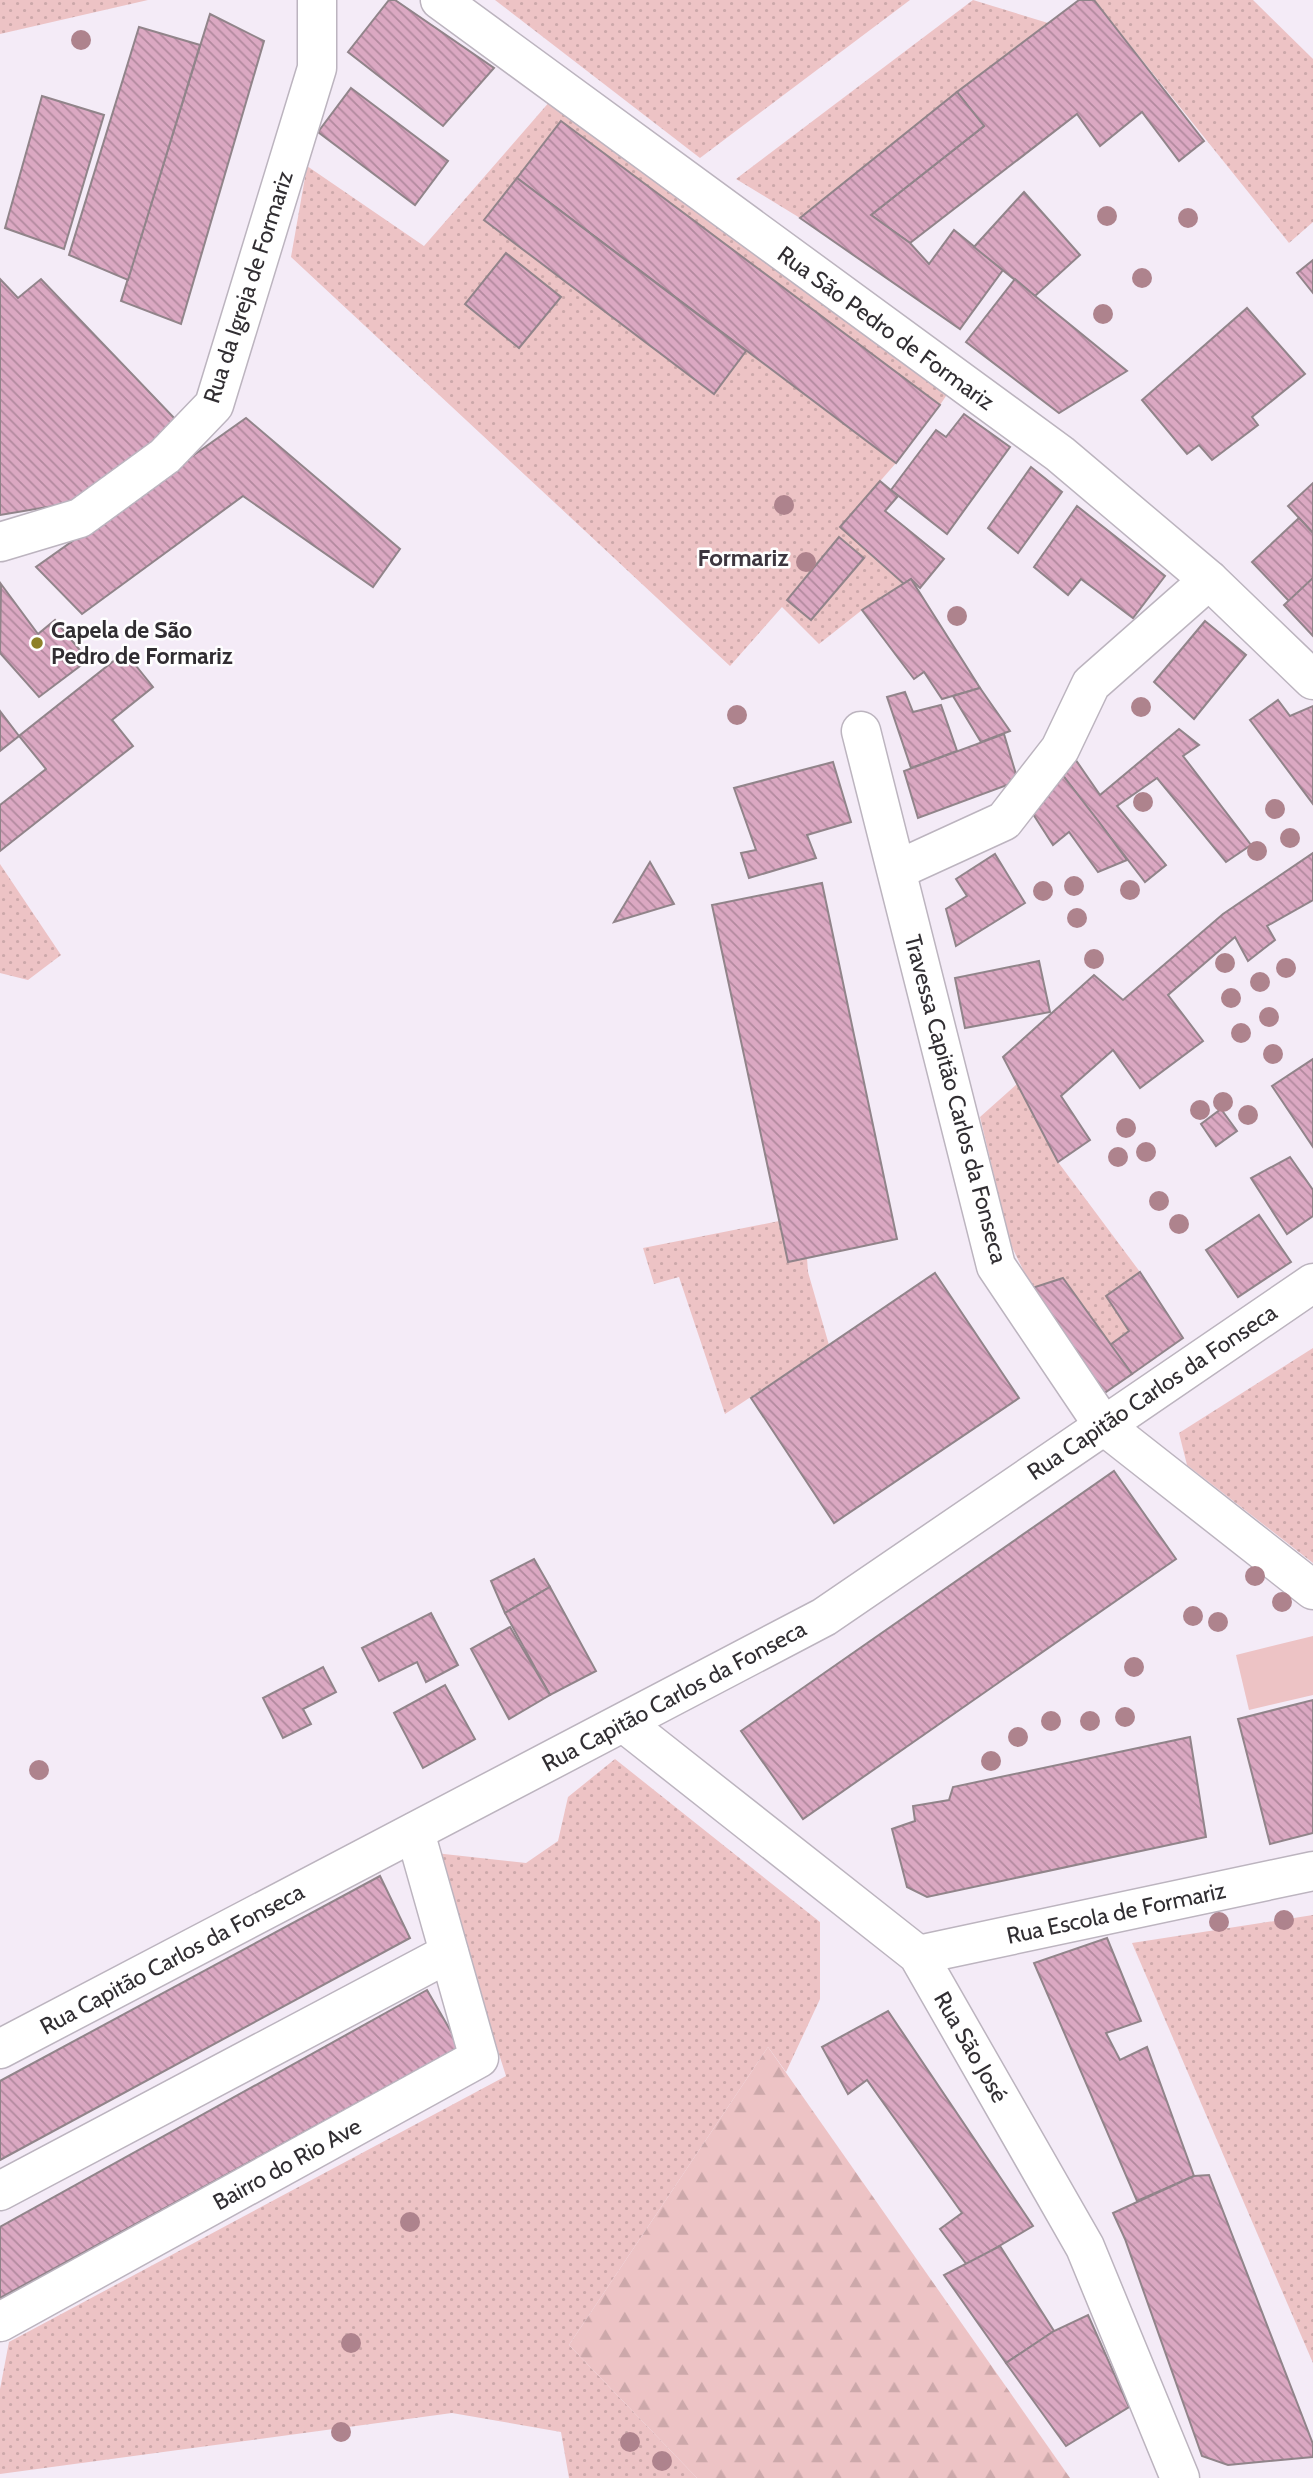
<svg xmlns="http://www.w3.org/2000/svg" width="1313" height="2478" font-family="Cabin,sans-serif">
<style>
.grass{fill:url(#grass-dots)}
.forest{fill:url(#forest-firs)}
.park{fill:#edc3c5}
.building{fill:url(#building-back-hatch);stroke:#91848a;stroke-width:2}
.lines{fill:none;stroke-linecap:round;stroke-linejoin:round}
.minor-casing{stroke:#bcb4bf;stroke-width:41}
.major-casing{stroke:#bcb4bf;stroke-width:41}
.minor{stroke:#fff;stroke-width:38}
.major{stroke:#fff;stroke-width:38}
.tree{fill:#ae838d}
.poi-dot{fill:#8e8128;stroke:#fff;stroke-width:2.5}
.labels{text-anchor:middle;stroke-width:5;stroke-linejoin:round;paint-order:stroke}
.street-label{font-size:23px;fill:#312e32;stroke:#fff}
.poi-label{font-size:23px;font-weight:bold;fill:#312e32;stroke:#fff;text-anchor:start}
.neighbourhood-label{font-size:24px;font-weight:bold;fill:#3d363f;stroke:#fff}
</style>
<defs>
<pattern id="grass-dots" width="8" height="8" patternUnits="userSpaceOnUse" patternTransform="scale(1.75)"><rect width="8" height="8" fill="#edc3c5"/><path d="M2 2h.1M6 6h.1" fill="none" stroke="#cca8aa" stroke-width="1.8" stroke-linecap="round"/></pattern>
<pattern id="forest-firs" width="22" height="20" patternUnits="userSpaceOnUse" patternTransform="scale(1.75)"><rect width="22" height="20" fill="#edc3c5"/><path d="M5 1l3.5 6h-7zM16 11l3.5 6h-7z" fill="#cca8aa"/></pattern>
<pattern id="building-back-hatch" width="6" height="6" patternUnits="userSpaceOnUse" patternTransform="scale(1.75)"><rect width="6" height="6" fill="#dba8c2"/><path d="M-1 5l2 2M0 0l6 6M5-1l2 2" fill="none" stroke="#b2899e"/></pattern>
</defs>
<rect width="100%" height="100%" fill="#f4ebf7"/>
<g class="grass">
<path d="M0,0H148L0,34Z"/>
<path d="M495,0H910L700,158Z"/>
<path d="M973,0L1048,23L800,218L736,179Z"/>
<path d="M1094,0H1253L1313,59V222L1289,243Z"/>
<path d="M551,100L948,393L940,405L561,121L485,220L713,394L746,351L896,463L840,527L904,584L862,610L819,644L782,607L730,666L291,257L307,166L424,246Z"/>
<path d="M0,864L61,955L28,980L0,973Z"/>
<path d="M1017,1084L1058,1162L1140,1272L1106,1296L1129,1331L1110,1345L1063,1279L1032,1288L1010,1243L980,1117Z"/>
<path d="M779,1221L788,1262L807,1258L808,1272L829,1345L725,1414L679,1277L654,1284L643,1248Z"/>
<path d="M1313,1348V1563L1187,1465L1179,1433Z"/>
<path d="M615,1759L820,1922V1999L786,2072L768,2047L569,2345L697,2478H569L561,2432L452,2413L0,2474V2389L9,2342L506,2076L435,1853L526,1863L558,1841L568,1797Z"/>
<path d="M1313,1915V2363L1132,1943Z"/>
</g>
<path class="forest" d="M768,2047L1070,2478H697L569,2345Z"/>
<path class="park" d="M1313,1636V1695L1249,1710L1236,1655Z"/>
<g class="building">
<path d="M389,0H395L494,68L443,126L348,52Z"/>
<path d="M1079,0H1094L1204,141L1179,161L1142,112L1100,146L1077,114L910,243L871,215L984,126L957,92Z"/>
<path d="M210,14L264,41L181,324L121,301Z"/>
<path d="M139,27L200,45L128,280L69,255Z"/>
<path d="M351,88L448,161L415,205L318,132Z"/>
<path d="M957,92L984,126L871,215L910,243L929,264L954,230L1003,270L960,329L800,218Z"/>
<path d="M42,96L104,115L64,249L5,228Z"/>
<path d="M561,121L940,405L896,463L517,178Z"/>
<path d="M517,178L746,351L714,394L484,220Z"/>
<path d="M1024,192L1080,255L1035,296L974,247Z"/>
<path d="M506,253L561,297L519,348L465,304Z"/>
<path d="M1313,260V293L1297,273Z"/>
<path d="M0,279L18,298L41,279L177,421L101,498L0,515Z"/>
<path d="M1015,279L1035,296L1127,371L1059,413L966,342Z"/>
<path d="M1247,308L1305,374L1252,417L1258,425L1212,460L1199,445L1187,454L1142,400Z"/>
<path d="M964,414L1010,447L947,534L891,490L936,430L946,437Z"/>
<path d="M246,418L400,549L373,587L243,496L82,614L36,567Z"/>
<path d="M1031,467L1062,492L1018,553L988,528Z"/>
<path d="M880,481L898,496L885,511L944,559L920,588L911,579L904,584L840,527Z"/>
<path d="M1313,483V533L1288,506Z"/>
<path d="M1077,506L1165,576L1133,618L1081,579L1068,595L1034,567Z"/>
<path d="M1299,518L1313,533V578L1289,601L1252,562Z"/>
<path d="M839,537L864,558L811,620L787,600Z"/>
<path d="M1313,578V636L1284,605Z"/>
<path d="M911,579L980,688L942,699L924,672L914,679L862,610Z"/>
<path d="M1,584L38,634L55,620L88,660L39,697L0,653Z"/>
<path d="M1205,621L1246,655L1194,719L1154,682Z"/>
<path d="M125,652L153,687L112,720L133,746L0,851V805L46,769L19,736Z"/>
<path d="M980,688L1010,731L981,742L953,696Z"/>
<path d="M905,692L913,712L941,705L957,751L911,768L887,697Z"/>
<path d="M1278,700L1290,716L1313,706V804L1250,720Z"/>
<path d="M0,711L19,736L0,751Z"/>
<path d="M1179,729L1199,745L1183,756L1251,845L1226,862L1157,778L1117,806L1166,865L1145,882L1061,773L1073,756L1100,795Z"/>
<path d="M1004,734L1018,781L918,818L904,771Z"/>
<path d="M833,762L851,822L807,835L816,858L749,878L741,853L756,850L734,788Z"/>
<path d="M1061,773L1099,822L1127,860L1098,872L1069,832L1053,845L1033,814Z"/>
<path d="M1313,853V900L1267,926L1275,940L1248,961L1235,937L1168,995L1203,1041L1140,1088L1113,1050L1061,1096L1090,1140L1058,1162L1003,1057L1094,975L1123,1000L1223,914Z"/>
<path d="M995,854L1025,903L956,946L946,909L967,896L956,879Z"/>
<path d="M650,862L674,904L614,922Z"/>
<path d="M822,883L897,1239L788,1262L712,905Z"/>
<path d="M1039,961L1050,1012L965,1028L955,978Z"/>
<path d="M1313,1059V1147L1272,1086Z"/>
<path d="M1221,1109L1237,1131L1216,1146L1201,1124Z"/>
<path d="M1290,1157L1313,1190V1216L1287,1234L1251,1178Z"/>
<path d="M1259,1215L1291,1262L1238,1297L1206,1250Z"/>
<path d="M1140,1272L1183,1338L1132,1374L1110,1345L1129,1331L1106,1296Z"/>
<path d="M935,1273L1019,1398L834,1523L751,1398Z"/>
<path d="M1063,1278L1132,1374L1103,1394L1032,1288Z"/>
<path d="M1114,1471L1176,1559L803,1819L741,1731Z"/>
<path d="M534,1559L550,1587L505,1613L491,1581Z"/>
<path d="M550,1587L596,1671L550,1695L505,1613Z"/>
<path d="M431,1613L458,1665L426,1682L417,1662L379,1681L362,1648Z"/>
<path d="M510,1627L550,1695L509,1719L471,1649Z"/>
<path d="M323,1667L336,1692L303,1709L311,1724L283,1738L263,1698Z"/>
<path d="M445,1685L475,1739L423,1768L394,1713Z"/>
<path d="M1313,1700V1833L1270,1844L1238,1719Z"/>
<path d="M1190,1737L1206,1837L927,1897L907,1887L892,1829L915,1821L913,1806L949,1800L953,1787Z"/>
<path d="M380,1876L410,1938L0,2160V2081Z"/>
<path d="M1107,1938L1141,2021L1106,2033L1120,2060L1147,2047L1194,2176L1137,2201L1034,1963Z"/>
<path d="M427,1990L460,2047L0,2298V2227Z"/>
<path d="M888,2011L1033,2226L967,2265L940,2229L962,2213L867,2080L848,2094L822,2047Z"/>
<path d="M1209,2175L1313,2444V2457L1228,2465L1202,2456L1125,2239L1113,2213L1194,2176Z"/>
<path d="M1000,2246L1054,2331L1006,2363L944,2275Z"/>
<path d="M1088,2315L1129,2407L1066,2446L1006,2363L1054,2331Z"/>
</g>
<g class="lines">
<defs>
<g id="minor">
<path d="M440,0L1060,454L1209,580L1313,680"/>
<path d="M0,542L80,518L165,456L214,405L317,68V0"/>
<path d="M861,731L996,1266L1103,1425L1313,1590"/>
<path d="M897,870L1004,821L1060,749L1091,684L1209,580"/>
<path d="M624,1723L918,1955L1085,2247L1180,2478"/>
<path d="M918,1955L1313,1871"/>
<path d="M0,2191L449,1953"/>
<path d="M0,2322L479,2058L415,1832"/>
</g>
<path id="major" d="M0,2049L824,1617L1313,1283"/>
</defs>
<use href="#minor" class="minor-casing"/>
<use href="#major" class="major-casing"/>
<use href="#minor" class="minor"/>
<use href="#major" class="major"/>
</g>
<g class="tree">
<circle cx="81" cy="40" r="10"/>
<circle cx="1107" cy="216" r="10"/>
<circle cx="1188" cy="218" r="10"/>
<circle cx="1142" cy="278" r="10"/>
<circle cx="1103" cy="314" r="10"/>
<circle cx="784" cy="505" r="10"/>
<circle cx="806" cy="562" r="10"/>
<circle cx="957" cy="616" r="10"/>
<circle cx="1141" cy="707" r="10"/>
<circle cx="737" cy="715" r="10"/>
<circle cx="1143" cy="802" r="10"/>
<circle cx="1275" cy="809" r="10"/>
<circle cx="1290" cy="838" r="10"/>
<circle cx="1257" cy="851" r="10"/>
<circle cx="1074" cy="886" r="10"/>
<circle cx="1130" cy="890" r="10"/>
<circle cx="1043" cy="891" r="10"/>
<circle cx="1077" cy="918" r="10"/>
<circle cx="1094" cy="959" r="10"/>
<circle cx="1225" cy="963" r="10"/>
<circle cx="1286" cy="968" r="10"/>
<circle cx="1260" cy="982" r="10"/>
<circle cx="1231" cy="998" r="10"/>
<circle cx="1269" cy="1017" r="10"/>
<circle cx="1241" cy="1033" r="10"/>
<circle cx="1273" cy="1054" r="10"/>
<circle cx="1223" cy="1102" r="10"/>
<circle cx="1200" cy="1110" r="10"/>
<circle cx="1248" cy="1115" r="10"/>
<circle cx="1126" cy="1128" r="10"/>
<circle cx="1146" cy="1152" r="10"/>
<circle cx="1118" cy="1157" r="10"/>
<circle cx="1159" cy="1201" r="10"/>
<circle cx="1179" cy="1224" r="10"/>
<circle cx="1255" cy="1576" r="10"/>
<circle cx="1282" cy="1602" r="10"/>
<circle cx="1193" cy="1616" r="10"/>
<circle cx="1218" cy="1622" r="10"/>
<circle cx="1134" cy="1667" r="10"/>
<circle cx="1125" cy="1717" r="10"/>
<circle cx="1051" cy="1721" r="10"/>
<circle cx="1090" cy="1721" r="10"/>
<circle cx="1018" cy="1737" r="10"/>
<circle cx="991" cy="1761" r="10"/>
<circle cx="39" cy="1770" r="10"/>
<circle cx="1284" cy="1920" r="10"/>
<circle cx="1219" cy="1922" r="10"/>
<circle cx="410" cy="2222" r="10"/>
<circle cx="351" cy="2343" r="10"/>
<circle cx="341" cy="2432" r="10"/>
<circle cx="630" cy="2442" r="10"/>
<circle cx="662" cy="2461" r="10"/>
</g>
<circle class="poi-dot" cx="37" cy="643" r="7"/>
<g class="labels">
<g class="street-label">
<text transform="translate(248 287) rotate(-72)" y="8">Rua da Igreja de Formariz</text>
<text transform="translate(886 328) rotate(36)" y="8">Rua São Pedro de Formariz</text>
<text transform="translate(956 1099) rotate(75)" y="8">Travessa Capitão Carlos da Fonseca</text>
<text transform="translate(1152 1392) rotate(-34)" y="8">Rua Capitão Carlos da Fonseca</text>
<text transform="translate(674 1696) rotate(-28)" y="8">Rua Capitão Carlos da Fonseca</text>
<text transform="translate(1116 1913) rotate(-12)" y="8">Rua Escola de Formariz</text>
<text transform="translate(172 1959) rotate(-28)" y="8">Rua Capitão Carlos da Fonseca</text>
<text transform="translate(971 2047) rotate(60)" y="8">Rua São José</text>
<text transform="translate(287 2164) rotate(-29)" y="8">Bairro do Rio Ave</text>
</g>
<g class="poi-label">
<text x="51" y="638">Capela de São<tspan x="51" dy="26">Pedro de Formariz</tspan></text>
</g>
<g class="neighbourhood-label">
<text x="743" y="566">Formariz</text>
</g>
</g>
</svg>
